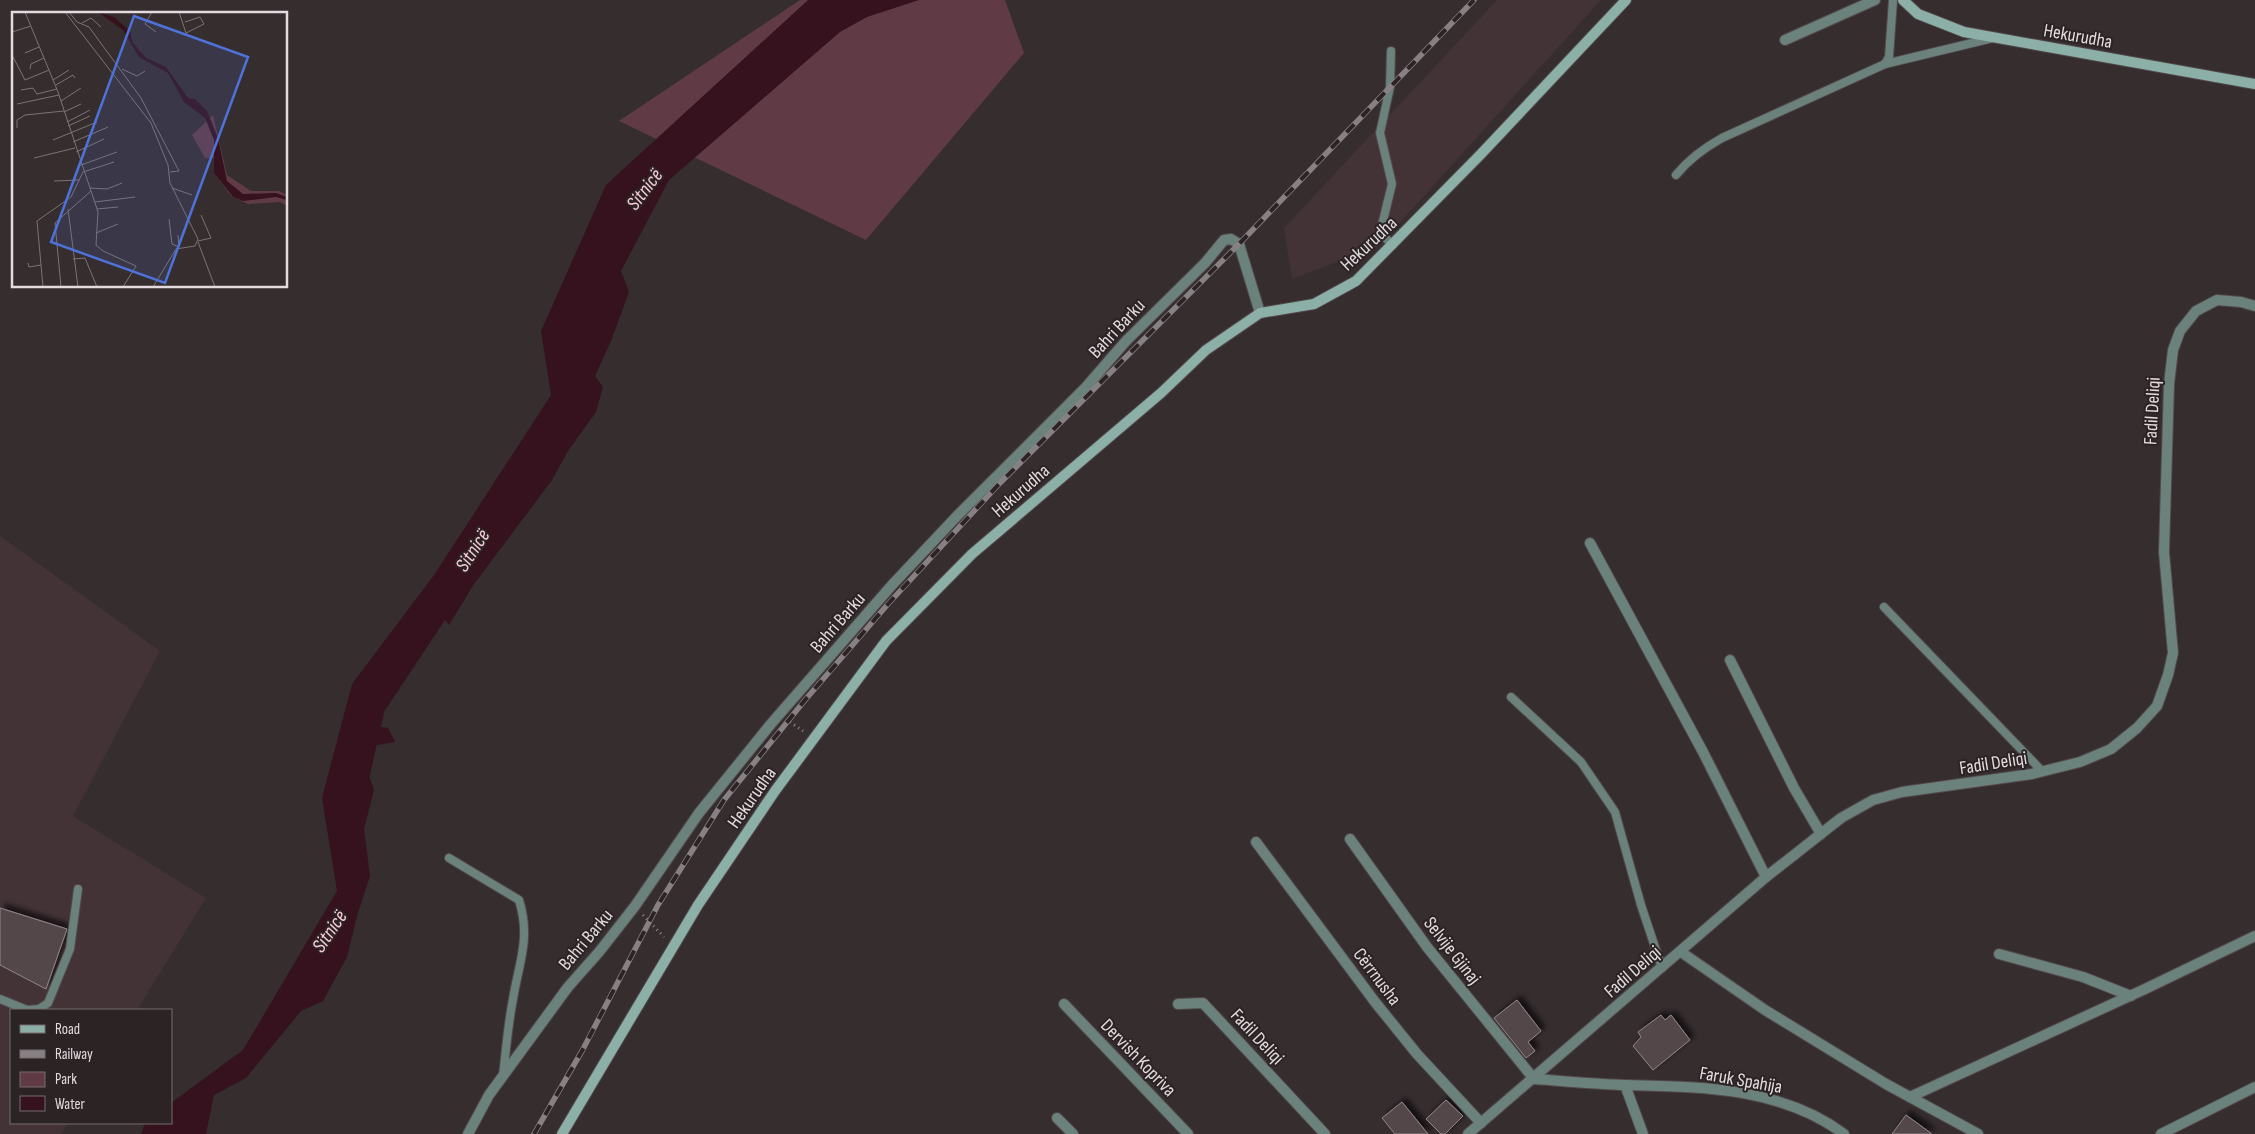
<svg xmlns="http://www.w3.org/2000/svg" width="2255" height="1134" font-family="'Sofia Sans Condensed',sans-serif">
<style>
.built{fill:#433337}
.green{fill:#603b46}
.water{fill:#35121e}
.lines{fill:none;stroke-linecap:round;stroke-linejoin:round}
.river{stroke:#35121e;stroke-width:31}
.building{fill:#52474a;stroke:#918689;filter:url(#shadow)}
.service-casing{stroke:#52494b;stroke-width:10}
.minor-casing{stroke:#52494b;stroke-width:12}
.tertiary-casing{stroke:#52494b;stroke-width:12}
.secondary-casing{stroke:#52494b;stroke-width:12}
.path{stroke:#918a8c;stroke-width:3;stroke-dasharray:1 4;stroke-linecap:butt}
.service{stroke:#6b817c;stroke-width:8}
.minor{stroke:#6b817c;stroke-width:10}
.tertiary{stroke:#6b817c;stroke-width:10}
.secondary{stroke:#8cafa8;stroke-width:10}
.rail-casing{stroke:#888183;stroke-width:5.5}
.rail{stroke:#2c2325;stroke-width:4;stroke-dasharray:11;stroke-linecap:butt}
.labels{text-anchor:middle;stroke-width:4;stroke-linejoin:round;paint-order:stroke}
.street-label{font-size:19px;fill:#e2dcde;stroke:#2c2325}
.water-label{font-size:20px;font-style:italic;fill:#f8cbd7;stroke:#2c2325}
.inset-road{fill:none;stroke:#7b7375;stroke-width:1}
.view{fill:#4e72da;fill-opacity:0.15;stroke:#4e72da;stroke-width:2.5}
.inset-edge{fill:none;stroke:#e2dcde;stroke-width:2.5}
</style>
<defs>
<filter id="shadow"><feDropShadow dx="4.5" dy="-4.5" stdDeviation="2.5" flood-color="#0009"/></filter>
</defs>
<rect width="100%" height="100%" fill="#362d2f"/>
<g class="built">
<path d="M1497,0H1601L1379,246L1292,279L1284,228Z"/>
<path d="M0,536L160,651L73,816L206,898L137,1010H11V1123H68L61,1134H0Z"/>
</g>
<path class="green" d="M800,0H1005L1024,53L866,240L619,121Z"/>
<path class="water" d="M808,0H919L867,17L840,32L669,180L621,271L629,292L611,341L595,376L603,387L596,412L568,451L552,480L474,584L449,625L438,610L415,618L399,652L412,668L384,693L375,726L388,728L395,742L359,748L374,790L364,829L370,876L357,916L347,957L323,1001L301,1011L246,1078L214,1095L206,1134H141L145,1123H171V1103L243,1050L337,891L322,798L352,684L434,575L551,395L541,331L606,185Z"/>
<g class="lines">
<path class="river" d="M350,792L370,705L455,577"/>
</g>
<g class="building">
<path d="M0,908L67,929L46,989L0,965Z"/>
<path d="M1517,1000L1541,1031L1528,1042L1535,1051L1526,1058L1494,1018Z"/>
<path d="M1661,1015L1665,1020L1671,1015L1690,1040L1653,1070L1633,1046L1641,1037L1638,1032Z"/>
<path d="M1446,1100L1463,1116L1445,1134H1441L1426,1119Z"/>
<path d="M1402,1102L1428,1134H1395L1382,1118Z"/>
<path d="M1906,1115L1932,1134H1892Z"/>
</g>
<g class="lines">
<defs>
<g id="service">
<path d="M1391,51L1390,87L1380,133L1392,184L1380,233L1393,245"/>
<path d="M1885,64L1993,38"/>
<path d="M1676,175C1689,159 1704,148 1722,138L1885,64L1889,57L1893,0"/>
<path d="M1884,607L2042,771"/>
<path d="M1511,697L1581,762L1615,812L1641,905L1662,968"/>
<path d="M449,858L519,900C531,938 519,962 513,999C508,1024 506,1050 503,1076"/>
<path d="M0,999L27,1010L39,1009L48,1003L70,949L78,889"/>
</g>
<g id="minor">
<path d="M1785,40L1875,0"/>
<path d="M1590,543L1703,752L1766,877"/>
<path d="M1730,660L1794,788L1821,834"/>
<path d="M1350,839L1427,947L1534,1079"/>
<path d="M1256,842L1375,1002L1417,1054L1481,1123"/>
<path d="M1681,952L1765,1010L1886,1084L1978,1134"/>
<path d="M1999,954L2083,977L2131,996"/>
<path d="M1064,1004L1188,1134"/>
<path d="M1178,1004L1203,1003L1325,1134"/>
<path d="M1625,1085L1643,1134"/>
<path d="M1910,1097L2145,989L2255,936"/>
<path d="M1057,1118L1073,1134"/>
<path d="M468,1134L489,1095L568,987L599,952L635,906L699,813L770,725L892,585L957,516L1086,387L1126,341L1205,263L1224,240L1231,239L1239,244L1260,313"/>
<path d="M2161,1134L2255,1087"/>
</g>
<g id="tertiary">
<path d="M1534,1079C1564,1081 1595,1084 1625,1085C1701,1087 1781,1087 1844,1134"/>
<path d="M1468,1134L1766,877L1841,818L1873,800L1902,792L2032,774L2080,762L2111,749L2137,728L2157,706L2168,675L2173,653L2164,552L2169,384L2173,350L2180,331L2196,311L2217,300L2241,302L2255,306"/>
</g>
<g id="secondary">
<path d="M1903,0L1918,14L1964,32L2255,84"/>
<path d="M562,1134L698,905L775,791L886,641L972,554L1161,393L1206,350L1260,313L1314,304L1356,281L1481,154L1626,0"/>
</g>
</defs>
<use href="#service" class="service-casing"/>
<use href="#minor" class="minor-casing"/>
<use href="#tertiary" class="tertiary-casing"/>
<use href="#secondary" class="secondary-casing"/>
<g class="path">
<path d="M790,722L803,731"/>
<path d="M643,915L664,937"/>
</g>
<use href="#service" class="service"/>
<use href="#minor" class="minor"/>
<use href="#tertiary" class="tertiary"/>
<use href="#secondary" class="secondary"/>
<defs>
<path id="rail" d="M534,1134L582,1051L658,905L724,800L805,700L888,604L1000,483L1239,244L1474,0"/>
</defs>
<use href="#rail" class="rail-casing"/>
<use href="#rail" class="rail"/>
</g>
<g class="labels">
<g class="street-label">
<text transform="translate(2078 35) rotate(10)" y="7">Hekurudha</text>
<text transform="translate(1368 243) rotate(-43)" y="7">Hekurudha</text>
<text transform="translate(1116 328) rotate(-47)" y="7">Bahri Barku</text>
<text transform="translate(2151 411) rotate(-87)" y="7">Fadil Deliqi</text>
<text transform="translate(1020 490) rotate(-41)" y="7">Hekurudha</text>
<text transform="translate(837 622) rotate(-49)" y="7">Bahri Barku</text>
<text transform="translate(1993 762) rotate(-9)" y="7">Fadil Deliqi</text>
<text transform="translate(751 797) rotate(-55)" y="7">Hekurudha</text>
<text transform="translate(585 939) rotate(-50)" y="7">Bahri Barku</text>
<text transform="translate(1453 950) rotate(52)" y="7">Selvije Gjinaj</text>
<text transform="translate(1632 971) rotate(-41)" y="7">Fadil Deliqi</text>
<text transform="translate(1378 976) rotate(53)" y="7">Cërrnusha</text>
<text transform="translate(1258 1036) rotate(47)" y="7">Fadil Deliqi</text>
<text transform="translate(1139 1057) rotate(46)" y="7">Dervish Kopriva</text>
<text transform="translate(1741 1079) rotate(10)" y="7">Faruk Spahija</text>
</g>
<g class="water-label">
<text transform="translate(644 189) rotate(-53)" y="7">Sitnicë</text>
<text transform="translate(472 550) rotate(-57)" y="7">Sitnicë</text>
<text transform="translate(329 931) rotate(-56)" y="7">Sitnicë</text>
</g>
</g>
<g transform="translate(12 12)">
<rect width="275" height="275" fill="#362d2f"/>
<path d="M201,103L215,163L239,179H267L275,183V194L268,190L236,192L219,184L202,161V146H193L180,123Z" fill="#603b46"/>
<path d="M86,0L102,5L118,19L121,31L134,46L154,55L176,86L183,87L195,99L206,126L215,169L231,182L264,181L275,185V188L264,185L231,189L221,185L202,161V128L193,106L172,90L156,61L127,45L111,18Z" fill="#35121e"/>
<path class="inset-road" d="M13,0L46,80L86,200L84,233L91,239L124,254L111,275M53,0L139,111L156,153L158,171L186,227L183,234L164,237L141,275M57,0L65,10L77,15L129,86L167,159L158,160M140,0L133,12L144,20M167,0L174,21L192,12L188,5L173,10M70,11L79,6L89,15M0,20L19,14M13,41L27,35M0,43L13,68L37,58M18,57L19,52L32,46M110,57L125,64L133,59M41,68L57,58M44,73L61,63L63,66M9,78L21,76L25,82L45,77M49,89L69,76M5,92L47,83M52,100L69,92M55,110L78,98M56,114L78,104M5,116V108L13,103L52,99M41,128L85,110M61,130L96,115M64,140L92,127M22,146L63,136M69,153L105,140M71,160L102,150M42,169L67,168M78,176L95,177L110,171M160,176L180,183M83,190L123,185M56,197L66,275M85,197L106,195M157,207L160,232L167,235L166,223M84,221L106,212M186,229L199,226L189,203M186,230L203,275M61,247L73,246L85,275M16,251L17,255L29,253M31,275L25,209L59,185L71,160M49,275L43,211L79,179"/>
<path class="view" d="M122,4L236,45L153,271L39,230Z"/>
<rect width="275" height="275" class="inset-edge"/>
</g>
<rect x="10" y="1009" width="162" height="115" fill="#2c2325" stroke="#756d6f"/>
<rect x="20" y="1025" width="25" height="8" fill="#8cafa8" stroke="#756d6f"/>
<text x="55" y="1034" font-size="15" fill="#e2dcde">Road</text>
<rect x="20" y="1050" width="25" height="8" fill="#888183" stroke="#756d6f"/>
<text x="55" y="1059" font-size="15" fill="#e2dcde">Railway</text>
<rect x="20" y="1072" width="25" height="15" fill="#603b46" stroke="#756d6f"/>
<text x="55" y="1084" font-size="15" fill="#e2dcde">Park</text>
<rect x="20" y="1096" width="25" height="15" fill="#35121e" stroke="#756d6f"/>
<text x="55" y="1109" font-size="15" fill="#e2dcde">Water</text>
</svg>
